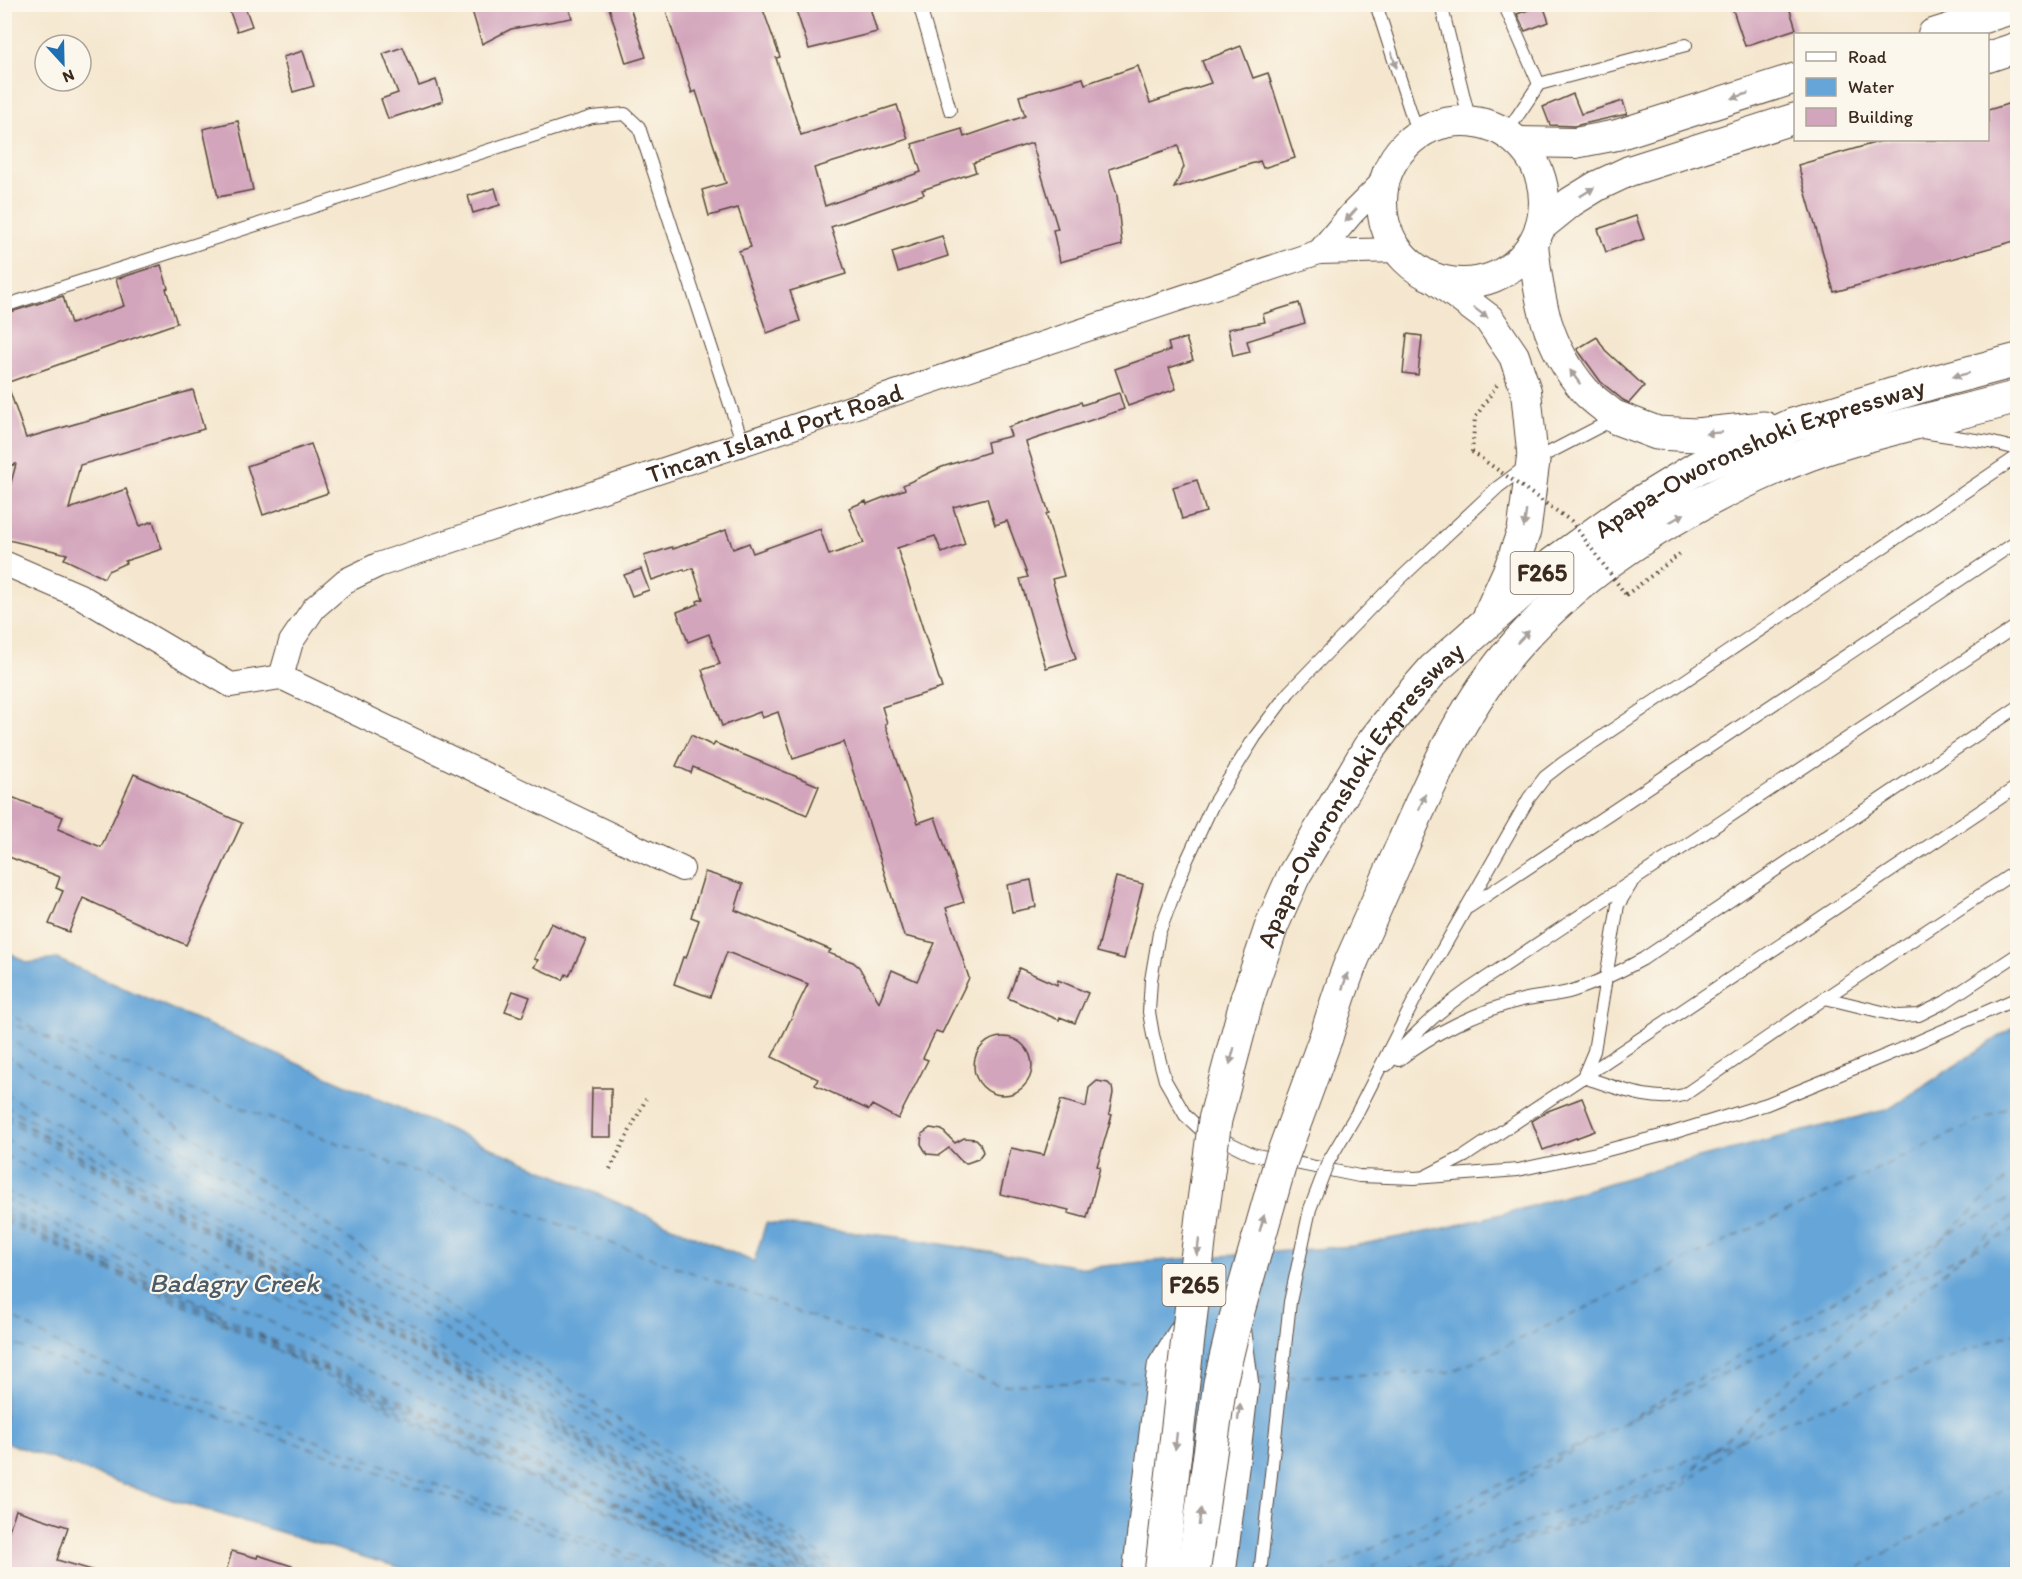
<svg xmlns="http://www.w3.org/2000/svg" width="2022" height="1579" font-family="Itim,sans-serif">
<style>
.water{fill:#65a5d8;stroke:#50687b;stroke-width:1.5}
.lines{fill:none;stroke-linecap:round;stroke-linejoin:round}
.ferry{stroke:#4c5b68;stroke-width:1.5;stroke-dasharray:8 6;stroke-linecap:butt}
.building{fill:#d3a5bc}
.service-casing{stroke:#574639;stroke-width:14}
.minor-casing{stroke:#574639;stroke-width:26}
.tertiary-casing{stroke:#574639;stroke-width:32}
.motorway-casing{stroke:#574639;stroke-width:35}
.path{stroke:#574639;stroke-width:4;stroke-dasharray:1.5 4.5;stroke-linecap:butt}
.service{stroke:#fff;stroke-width:12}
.minor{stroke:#fff;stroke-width:24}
.tertiary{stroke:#fff;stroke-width:30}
.motorway{stroke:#fff;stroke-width:33}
.service-bridge-casing{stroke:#574639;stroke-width:14;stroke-linecap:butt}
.motorway-bridge-casing{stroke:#574639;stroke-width:35;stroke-linecap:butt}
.path-bridge{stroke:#574639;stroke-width:4;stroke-dasharray:1.5 4.5;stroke-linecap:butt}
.service-bridge{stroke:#fff;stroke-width:12}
.motorway-bridge{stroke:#fff;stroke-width:33}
.oneway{fill:#a79f9a}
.labels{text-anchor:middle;stroke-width:4.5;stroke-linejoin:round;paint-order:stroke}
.shield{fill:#fbf7ec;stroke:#75685c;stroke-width:1.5}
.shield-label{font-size:24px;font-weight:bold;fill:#3b2a1e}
.street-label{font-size:26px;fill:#3b2a1e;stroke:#fbf7ec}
.water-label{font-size:27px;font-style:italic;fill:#4c5b68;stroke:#fbf7ec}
</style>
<rect width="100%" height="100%" fill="#fbf7ec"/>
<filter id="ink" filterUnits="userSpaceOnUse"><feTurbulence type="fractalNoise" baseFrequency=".0167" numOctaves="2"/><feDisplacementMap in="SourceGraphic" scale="12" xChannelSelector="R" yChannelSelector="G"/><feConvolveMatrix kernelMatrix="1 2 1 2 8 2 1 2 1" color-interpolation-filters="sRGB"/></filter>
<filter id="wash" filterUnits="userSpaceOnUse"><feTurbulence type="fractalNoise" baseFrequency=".008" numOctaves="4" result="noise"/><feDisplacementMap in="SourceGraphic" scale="24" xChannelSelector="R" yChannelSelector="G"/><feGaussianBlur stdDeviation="1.35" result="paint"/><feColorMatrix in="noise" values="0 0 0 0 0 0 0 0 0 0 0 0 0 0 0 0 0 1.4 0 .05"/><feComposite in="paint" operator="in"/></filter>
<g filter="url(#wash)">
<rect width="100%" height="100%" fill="#f5e7cf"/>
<path class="water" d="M5,950L27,963L57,959L754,1262L766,1223L898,1237L1086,1268L1142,1262L1352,1246L1441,1229L1521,1209L1664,1167L1889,1109L2017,1025V1574H421L149,1493L5,1442Z"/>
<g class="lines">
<g class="ferry">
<path d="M4,1010L38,1032"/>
<path d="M4,1021L999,1385L1145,1381"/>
<path d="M4,1035L842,1574"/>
<path d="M45,1037L850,1574"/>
<path d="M4,1054L836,1574"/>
<path d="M4,1093L823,1574"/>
<path d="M4,1105L818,1574"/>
<path d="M4,1112L815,1574"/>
<path d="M4,1114L529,1413"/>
<path d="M4,1118L813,1574"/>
<path d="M4,1139L804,1574"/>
<path d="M4,1155L797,1574"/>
<path d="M4,1190L780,1574"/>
<path d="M4,1198L226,1317"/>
<path d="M4,1208L93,1254"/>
<path d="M4,1213L767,1574"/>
<path d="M4,1218L765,1574"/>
<path d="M4,1219L169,1296"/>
<path d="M4,1222L322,1370"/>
<path d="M1948,1233L2018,1169"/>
<path d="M1973,1248L2018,1212"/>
<path d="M140,1278L170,1294"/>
<path d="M1884,1293L1942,1239"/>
<path d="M4,1312L71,1352L683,1574"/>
<path d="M212,1316L237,1329"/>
<path d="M259,1335L276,1344"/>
<path d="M4,1341L669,1574"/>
<path d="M275,1349L470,1451L748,1574"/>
<path d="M309,1362L471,1449L751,1574"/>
<path d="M1288,1377L1451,1372L2018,1102"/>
<path d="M1258,1378L1277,1377"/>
<path d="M354,1385L762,1574"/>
<path d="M1624,1422L2018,1194"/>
<path d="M1739,1440L2018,1331"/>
<path d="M1319,1574L2018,1228"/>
<path d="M1360,1574L1596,1438"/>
<path d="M1394,1574L1735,1442"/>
<path d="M1421,1574L1680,1482L1878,1298"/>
<path d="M1430,1574L1682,1486L1967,1253"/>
<path d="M1847,1574L2018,1481"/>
</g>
</g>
<g id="blocks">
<g class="building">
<path d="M227,4H244L252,26L237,31Z"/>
<path d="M470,4H568L572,18L511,29L482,44Z"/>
<path d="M608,4H629L646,57L626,63Z"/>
<path d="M664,4H761L780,57L776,58L801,135L897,105L908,139L814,168L825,206L921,172L912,144L962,129L964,137L1025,116L1019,96L1083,78L1085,84L1138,66L1150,103L1211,83L1202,61L1241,46L1253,78L1268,73L1295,158L1263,168L1260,161L1174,188L1184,167L1178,146L1109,169L1117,195L1122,245L1060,262L1053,230L1058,229L1032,143L973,163L976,172L922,190L924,194L831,227L846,274L790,291L800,321L767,333L739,251L751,247L738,208L709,216L702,190L726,183L696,91L692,93Z"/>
<path d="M794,4H869L877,32L809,49Z"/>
<path d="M1731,4H1788L1796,29L1745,46Z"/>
<path d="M1543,5L1549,22L1525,31L1517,14Z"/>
<path d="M403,47L419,86L436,80L443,101L388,119L381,99L398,93L383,54Z"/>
<path d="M303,51L314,86L293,92L283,57Z"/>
<path d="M1573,94L1581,114L1623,101L1627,114L1574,126L1550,125L1543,107Z"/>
<path d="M2018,101V240L1834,292L1798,165L1885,140H1988V110Z"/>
<path d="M238,121L253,190L218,197L203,129Z"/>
<path d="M495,188L500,205L473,213L468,196Z"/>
<path d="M1636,216L1644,239L1606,252L1598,229Z"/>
<path d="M942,236L948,256L898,272L892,252Z"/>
<path d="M161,265L168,288L166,289L177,323L6,383H7L26,438L193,390L204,429L80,465L69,509L126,489L140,526L153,521L162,549L125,561L126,563L108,571L104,578L64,559L67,554L4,539V509L16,464L4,468V314L63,296L71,324L124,306L116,279Z"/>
<path d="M1299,303L1305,323L1247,341L1250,352L1233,356L1228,329L1265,322L1263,314Z"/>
<path d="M1407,334L1422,336L1418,375L1403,373Z"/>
<path d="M1597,337L1605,350L1644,386L1629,403L1623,400L1601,382L1577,349Z"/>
<path d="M1186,338L1193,360L1169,368L1176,389L1128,406L1115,369L1170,350L1168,343Z"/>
<path d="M1119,393L1124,409L1026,442L1049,513L1046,514L1064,576L1052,579L1076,659L1046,668L1020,579L1028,577L1007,521L995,525L987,498L953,507L965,544L942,553L935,536L897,548L942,688L882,707L887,723L885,724L918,823L935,817L964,902L946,908L969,978L942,1033L936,1031L923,1058L928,1060L898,1119L872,1105L869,1110L815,1085L818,1079L772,1057L808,984L727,952L710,997L674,984L683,957L686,958L699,920L691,917L705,872L743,884L735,910L831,950L828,953L853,962L859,967L879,1002L892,970L917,981L935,943L904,936L844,742L793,759L778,712L762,718L760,712L722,726L702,670L720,664L709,634L688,642L677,612L698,604L697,601L703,599L693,568L685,571L684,569L652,580L644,556L672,547L673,549L726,530L733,549L749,543L753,553L820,529L829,555L864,543L849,508L866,501L867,504L905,489L903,485L942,467L989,452L987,442L1011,436L1008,427L1081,402L1082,405Z"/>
<path d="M311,444L328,493L263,515L247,466Z"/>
<path d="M1197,480L1206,512L1182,519L1173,487Z"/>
<path d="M641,569L649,590L632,596L624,575Z"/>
<path d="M691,735L713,746L715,743L819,786L807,815L693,767L691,773L676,766Z"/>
<path d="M134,774L242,823L186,945L83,898L69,932L49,924L63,891L56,888L60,877L4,855V794L63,817L58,829L101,847Z"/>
<path d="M1116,877L1143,884L1124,959L1097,952Z"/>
<path d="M1031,880L1036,907L1012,912L1007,885Z"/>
<path d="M551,923L586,940L569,976L566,974L563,980L534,967L538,960L534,959Z"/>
<path d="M1019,968L1057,985L1058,980L1088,993L1075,1023L1060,1017L1059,1020L1008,998Z"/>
<path d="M513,991L530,997L522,1017L505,1011Z"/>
<circle cx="1003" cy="1066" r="29"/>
<path d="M1097,1081L1108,1083L1112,1087L1113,1093L1109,1114L1112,1115L1097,1166L1100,1167L1087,1218L1068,1213L1069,1210L1000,1194L1011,1148L1044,1155L1061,1100L1086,1107L1089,1088Z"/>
<path d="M592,1088H611V1137H591Z"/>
<path d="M1582,1098L1595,1131L1543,1150L1532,1121L1548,1111Z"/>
<path d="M930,1128L942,1130L955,1143L964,1138L976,1139L980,1143L983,1152L978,1159L967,1163L962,1162L949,1148L939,1155L927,1154L921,1144L922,1134Z"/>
<path d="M16,1510L68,1527L57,1560L92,1570V1575H4V1544Z"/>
<path d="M232,1551L257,1558L258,1555L307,1571V1575H225Z"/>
</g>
</g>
</g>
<g filter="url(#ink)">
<use href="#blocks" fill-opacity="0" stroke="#574639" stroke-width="1.5"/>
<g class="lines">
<defs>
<g id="service">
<path d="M919,4L950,110"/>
<path d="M1376,4L1418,135"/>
<path d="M1441,4L1470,122"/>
<path d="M1504,4L1539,84"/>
<path d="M1506,133L1539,84L1686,45"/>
<path d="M4,306L592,117L625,114L639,127L743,444"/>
<path d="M1616,418L1533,461L1498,487L1386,592L1289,692L1255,737L1212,806L1186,862L1159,933L1151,980L1149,1012L1153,1035L1165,1080L1185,1115L1199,1128L1252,1154L1359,1176L1415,1178L1518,1170L1596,1153L1672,1133L1767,1104L1899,1050L2018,998"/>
<path d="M1922,432L1989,442L2018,449"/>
<path d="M1631,884L1618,905L1594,1051L1583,1077C1616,1087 1651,1103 1684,1095L1825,998L2018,870"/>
<path d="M1469,907L2018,541"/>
<path d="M1825,998L1899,1016L1919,1015L1945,1002L2018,954"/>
<path d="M1399,1060C1430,1034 1483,1009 1522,1000C1538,996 1556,996 1572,991C1597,983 1621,971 1643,959L2018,707"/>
<path d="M1387,1065C1413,1034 1438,1011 1471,988L2018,625"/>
<path d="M1357,1113L1421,987L1529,798L1545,777L1563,763L2018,456"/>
<path d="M1428,1175L1465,1156L2018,786"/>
</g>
<g id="minor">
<path d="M1319,252L1352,213L1385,180"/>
<path d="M4,563L80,596L231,685L281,677L682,869"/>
<path id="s1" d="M281,677L291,642L314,608L345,581L378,565L1319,252L1398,250"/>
</g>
<g id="tertiary">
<path d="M1933,34L2018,7"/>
<path d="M1988,57L2018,47"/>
<circle cx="1463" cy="202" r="81"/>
<path d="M1518,142L1575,143L1617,135L1796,78"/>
<path d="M1540,227L1571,202L1597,186L1629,171L1796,118"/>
<path d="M1533,244C1539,301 1546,345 1585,391C1594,401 1607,409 1617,418"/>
<path d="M1436,279L1489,319L1514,356L1526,391L1533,461"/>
</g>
<g id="motorway">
<path d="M1617,418L1657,433L1696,435L1764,428"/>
<path d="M1491,612L1510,570L1524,531L1533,461"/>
<path id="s2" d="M1247,999L1272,925L1294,875L1369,748L1400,708L1434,669L1553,564L1622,514L1697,468L1793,425L1934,382L2018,360"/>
<path d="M1326,1037C1334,1011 1342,985 1352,960C1368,923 1385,886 1401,849C1433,776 1464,703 1518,643C1590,562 1689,504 1789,462C1862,432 1942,418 2018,397"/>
<path d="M1139,1574L1164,1367L1189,1327"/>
<path d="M1219,1574L1242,1386L1234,1326"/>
</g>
</defs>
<use href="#service" class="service-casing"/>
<use href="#minor" class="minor-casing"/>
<use href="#tertiary" class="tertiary-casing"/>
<use href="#motorway" class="motorway-casing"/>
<g class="path">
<path d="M1472,452L1475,418L1497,385"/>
<path d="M1626,595L1681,553"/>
<path d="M610,1169L646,1099"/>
</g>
<use href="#service" class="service"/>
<use href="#minor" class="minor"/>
<use href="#tertiary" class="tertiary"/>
<use href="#motorway" class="motorway"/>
<defs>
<path id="service-bridge" d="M1260,1574L1290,1302L1310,1209L1328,1162L1357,1113"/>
<g id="motorway-bridge">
<path d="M1161,1574L1202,1216L1215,1120L1247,999"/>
<path d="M1193,1574L1220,1383L1234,1325L1281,1160L1326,1037"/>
</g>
</defs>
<use href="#service-bridge" class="service-bridge-casing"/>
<use href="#motorway-bridge" class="motorway-bridge-casing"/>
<path class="path-bridge" d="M1472,452L1571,521L1626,595"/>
<use href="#service-bridge" class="service-bridge"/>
<use href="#motorway-bridge" class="motorway-bridge"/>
</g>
<defs><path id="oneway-solid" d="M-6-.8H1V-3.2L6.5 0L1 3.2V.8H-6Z" transform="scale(1.5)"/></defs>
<g class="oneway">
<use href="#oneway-solid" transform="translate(1394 60) rotate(72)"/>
<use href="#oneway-solid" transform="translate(1740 96) rotate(162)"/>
<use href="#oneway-solid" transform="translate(1587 192) rotate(-32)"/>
<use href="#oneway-solid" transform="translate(1351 215) rotate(132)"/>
<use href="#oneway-solid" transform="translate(1481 313) rotate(37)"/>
<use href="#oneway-solid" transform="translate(1961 375) rotate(166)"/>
<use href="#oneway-solid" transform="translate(1575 377) rotate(-126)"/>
<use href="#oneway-solid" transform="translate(1714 433) rotate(175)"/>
<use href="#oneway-solid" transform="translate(1677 518) rotate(-30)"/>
<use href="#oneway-solid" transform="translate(1525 519) rotate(98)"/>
<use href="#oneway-solid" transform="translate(1523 637) rotate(-46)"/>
<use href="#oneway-solid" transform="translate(1422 802) rotate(-66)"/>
<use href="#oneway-solid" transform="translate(1345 981) rotate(-71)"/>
<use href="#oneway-solid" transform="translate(1232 1056) rotate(105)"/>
<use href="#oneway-solid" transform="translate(1262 1223) rotate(-74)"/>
<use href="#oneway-solid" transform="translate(1198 1247) rotate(97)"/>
<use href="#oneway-solid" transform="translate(1239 1412) rotate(-83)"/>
<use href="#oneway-solid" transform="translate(1176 1441) rotate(96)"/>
<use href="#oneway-solid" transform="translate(1200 1517) rotate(-82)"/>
</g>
</g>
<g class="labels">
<g class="shield">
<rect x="1510.5" y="552" width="63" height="42" rx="4.5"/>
<rect x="1162.5" y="1264" width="63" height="42" rx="4.5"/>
</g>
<g class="shield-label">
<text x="1542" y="581">F265</text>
<text x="1194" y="1293">F265</text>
</g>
<g class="street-label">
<text dy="9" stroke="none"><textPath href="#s1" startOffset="573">Tincan Island Port Road</textPath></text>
<text dy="9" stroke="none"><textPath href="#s2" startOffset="776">Apapa-Oworonshoki Expressway</textPath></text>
<text dy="9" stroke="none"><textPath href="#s2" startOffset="236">Apapa-Oworonshoki Expressway</textPath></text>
</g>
<g class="water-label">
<text x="234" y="1292">Badagry Creek</text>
</g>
</g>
<rect width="2022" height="1579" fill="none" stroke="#fbf7ec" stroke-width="24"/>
<rect x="1794" y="33" width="195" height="108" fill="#fbf7ec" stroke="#aea59a" stroke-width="1.5"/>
<rect x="1806" y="52" width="30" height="9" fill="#ffffff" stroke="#aea59a" stroke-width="1.5"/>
<text x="1848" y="63" font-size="18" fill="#3b2a1e">Road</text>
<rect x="1806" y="78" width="30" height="18" fill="#65a5d8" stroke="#aea59a" stroke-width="1.5"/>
<text x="1848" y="93" font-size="18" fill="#3b2a1e">Water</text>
<rect x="1806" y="108" width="30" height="18" fill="#d3a5bc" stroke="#aea59a" stroke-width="1.5"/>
<text x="1848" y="123" font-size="18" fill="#3b2a1e">Building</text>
<g transform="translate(63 63) rotate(158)"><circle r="28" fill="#fbf7ec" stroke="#aea59a" stroke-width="1.5"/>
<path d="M0-4.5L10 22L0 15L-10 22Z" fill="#1f6fb2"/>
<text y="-9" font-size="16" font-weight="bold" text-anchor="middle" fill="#3b2a1e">N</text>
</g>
</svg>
